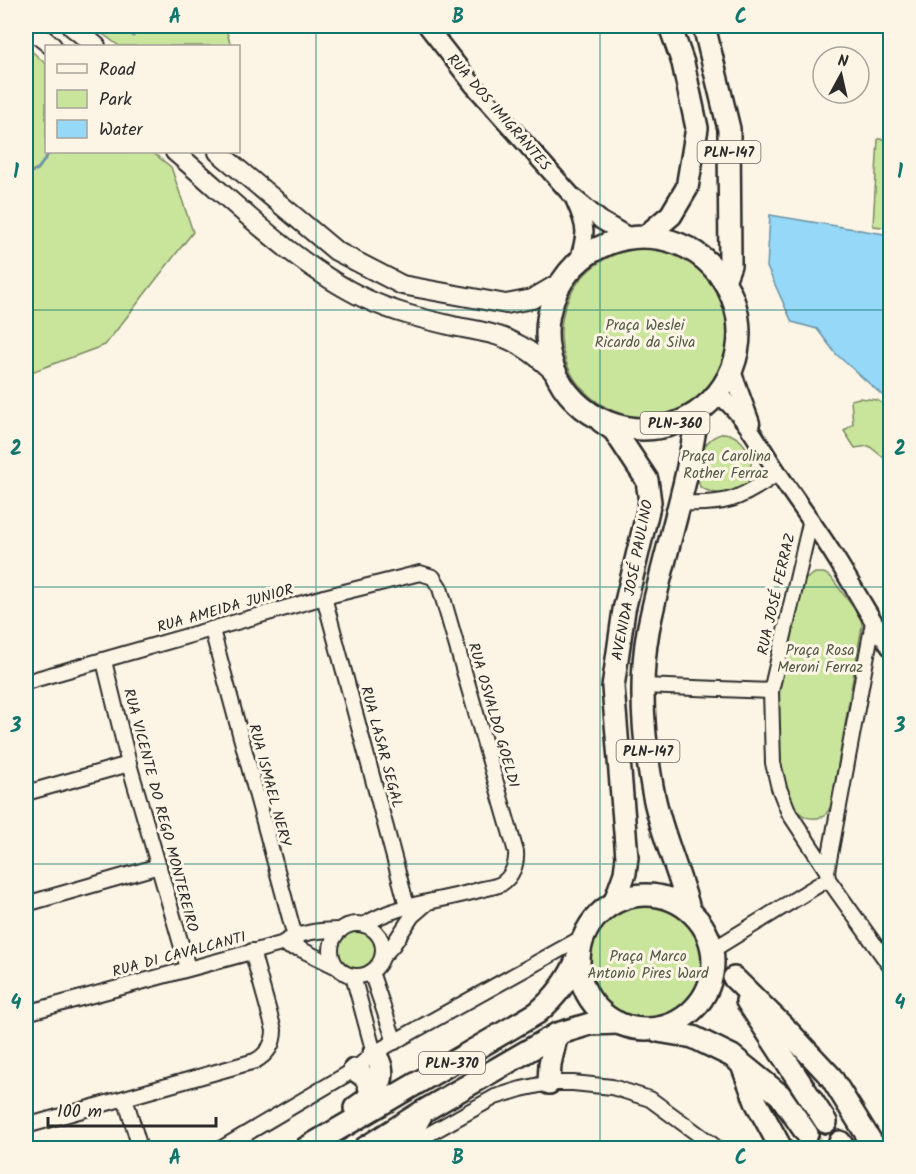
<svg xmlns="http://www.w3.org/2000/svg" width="916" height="1174" font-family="Kalam,sans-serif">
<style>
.green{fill:#c9e49b;stroke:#7a8863;stroke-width:1.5}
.water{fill:#95d8f7;stroke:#6b93a5;stroke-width:1.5}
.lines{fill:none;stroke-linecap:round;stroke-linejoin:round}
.stream{stroke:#6b93a5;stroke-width:3}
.primary-tunnel{stroke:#d2cdc0;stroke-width:21;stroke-dasharray:21 10;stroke-linecap:butt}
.minor-casing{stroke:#2b2b2b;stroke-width:18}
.tertiary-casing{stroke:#2b2b2b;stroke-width:21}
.secondary-casing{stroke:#2b2b2b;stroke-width:22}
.primary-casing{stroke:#2b2b2b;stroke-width:26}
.minor{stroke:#fcf5e5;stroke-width:14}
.tertiary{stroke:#fcf5e5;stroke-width:16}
.secondary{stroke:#fcf5e5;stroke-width:18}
.primary{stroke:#fcf5e5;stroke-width:21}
.grid{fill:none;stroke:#0f766e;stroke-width:1.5;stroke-opacity:0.55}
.labels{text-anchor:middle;stroke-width:6;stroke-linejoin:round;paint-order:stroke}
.shield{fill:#fcf5e5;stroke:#6a6863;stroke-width:1.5}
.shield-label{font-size:14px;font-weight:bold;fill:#2b2b2b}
.street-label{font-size:15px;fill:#2b2b2b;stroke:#fcf5e5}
.park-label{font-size:15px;fill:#525947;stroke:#fcf5e5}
.neatline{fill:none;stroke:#0f766e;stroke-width:2}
.grid-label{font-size:20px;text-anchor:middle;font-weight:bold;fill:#0f766e}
</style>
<rect width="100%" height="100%" fill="#fcf5e5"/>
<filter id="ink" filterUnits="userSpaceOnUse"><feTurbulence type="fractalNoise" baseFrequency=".0167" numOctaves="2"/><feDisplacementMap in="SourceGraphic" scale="12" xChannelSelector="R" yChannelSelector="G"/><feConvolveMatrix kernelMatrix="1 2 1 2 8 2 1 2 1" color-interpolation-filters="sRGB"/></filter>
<g filter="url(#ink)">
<g class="green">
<path d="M92,26H225L231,46H119Z"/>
<path d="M26,46L46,64V152H152L171,167L193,232L105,345L26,374Z"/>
<path d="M878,139H890V228L873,226Z"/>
<circle cx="645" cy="333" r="84"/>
<path d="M859,398L877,400L890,409V468L884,458L869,446L855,448L844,431L853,424L851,400Z"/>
<path d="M725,433C740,436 745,445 752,458L748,484C730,494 720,498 700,487C693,466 701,437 725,433Z"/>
<path d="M815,573H824L831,577L861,618L862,626L831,806L825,816C806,823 797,814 790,797C763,727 785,652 802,583L807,578Z"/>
<circle cx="648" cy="965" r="59"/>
<circle cx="357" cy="950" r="19"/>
</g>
<path class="water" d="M770,215L890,235V402L836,354L817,329L792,322L767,267Z"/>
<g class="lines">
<g class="stream">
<path d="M130,26L133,36"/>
<path d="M26,174L38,169L50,152"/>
</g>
<path class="primary-tunnel" d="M807,1134L816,1148"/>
<defs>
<g id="minor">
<path d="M680,503C726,505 740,500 778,473"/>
<path d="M811,519L771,691L773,763L779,788L789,813L827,871L828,879L890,966"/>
<path d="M324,597L407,906"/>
<path d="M212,630L298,948"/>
<path d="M104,661L129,764L188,968"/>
<path d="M26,682L324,597L420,573L433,577L440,588L516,852C517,864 512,877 501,884C495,887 486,888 479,890C440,902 398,903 364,925"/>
<path d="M643,686L771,691"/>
<path d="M26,793L129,764"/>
<path d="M827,871L873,622"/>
<path d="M26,904L159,866"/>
<circle cx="357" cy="950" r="26"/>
<path d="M289,947L298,948L337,967"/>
<path d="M714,949L828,879"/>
<path d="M383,956L393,945L412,916L427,903"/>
<path d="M371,972L395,1042"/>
<path d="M353,976L374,1053"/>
<path d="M26,1013L281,944C299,932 319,930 341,930"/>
<path d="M125,1098L140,1148"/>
<path d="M26,1126L255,1061C268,1054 274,1044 274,1030L252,951"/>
<path d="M222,1148L354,1070L374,1053L583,937"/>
<path d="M404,1148L495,1097L521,1089L549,1083H573L612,1087L650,1099L717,1148"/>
</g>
<g id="tertiary">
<path d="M427,26L474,86L573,197L602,221L631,238"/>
<path d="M575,201C587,228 587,233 578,262"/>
<path d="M732,371L751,423"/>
<path d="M717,394C745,414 759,445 778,473C797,502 817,528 835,557C854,587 870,618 890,647"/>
</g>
<g id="secondary">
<path d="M27,26L52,46"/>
<path d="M71,26L96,46"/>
<path d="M175,152C234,202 296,266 366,299C394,312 423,319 453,326C473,330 497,333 515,343C530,350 543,362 555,373"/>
<path d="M218,152L336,251L402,285L506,304L532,299L561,282"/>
</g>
<g id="primary">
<path d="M704,26L729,129L730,265L724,281"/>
<path d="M645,237L671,215L687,188L697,128L683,63L670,26"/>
<circle cx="643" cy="333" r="96"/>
<path d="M601,421L614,430L647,480L650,502L624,610L613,687L627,857L625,873L615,901"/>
<circle cx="646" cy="962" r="67"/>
<path d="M689,909C678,868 659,828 652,786C643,736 639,682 648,631C657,585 671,539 682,493C689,467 693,439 698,413"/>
<path d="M734,978L787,1030L831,1077L875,1148"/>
<path d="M747,1001L826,1122"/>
<path d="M658,1031L693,1037L732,1056L780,1095L807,1134"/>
<path d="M742,1065L756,1102L781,1148"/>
<path d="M354,1070C367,1076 371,1084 370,1098"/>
<path d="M549,1083L550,1064L557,1034"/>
<path d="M355,1108C376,1094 392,1078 374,1053"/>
<path d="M840,1142L844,1148"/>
<path d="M306,1148L537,1013C556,997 569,980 578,957"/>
<path d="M365,1148L422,1112L557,1034L590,1024L618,1023"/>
<path d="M403,1148L422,1113"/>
</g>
</defs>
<use href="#minor" class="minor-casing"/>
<use href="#tertiary" class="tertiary-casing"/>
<use href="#secondary" class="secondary-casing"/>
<use href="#primary" class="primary-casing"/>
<use href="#minor" class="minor"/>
<use href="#tertiary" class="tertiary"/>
<use href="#secondary" class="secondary"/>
<use href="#primary" class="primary"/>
</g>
</g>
<path class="grid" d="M316,26V1148M600,26V1148M26,310H890M26,587H890M26,864H890"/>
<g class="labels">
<g class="shield">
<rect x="697.5" y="141" width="63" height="22" rx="4.5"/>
<rect x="640.5" y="412" width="69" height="22" rx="4.5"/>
<rect x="616.5" y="740" width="63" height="22" rx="4.5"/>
<rect x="419" y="1052" width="66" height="22" rx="4.5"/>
</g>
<g class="shield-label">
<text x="729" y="157">PLN-147</text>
<text x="675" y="428">PLN-360</text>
<text x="648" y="756">PLN-147</text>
<text x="452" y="1068">PLN-370</text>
</g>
<g class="street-label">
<text transform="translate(499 112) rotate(49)" y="5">RUA DOS IMIGRANTES</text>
<text transform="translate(632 580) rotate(-79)" y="5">AVENIDA JOSÉ PAULINO</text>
<text transform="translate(776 594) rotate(-77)" y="5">RUA JOSÉ FERRAZ</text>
<text transform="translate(225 608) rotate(-16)" y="5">RUA AMEIDA JUNIOR</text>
<text transform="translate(494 715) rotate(74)" y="5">RUA OSVALDO GOELDI</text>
<text transform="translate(382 747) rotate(75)" y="5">RUA LASAR SEGAL</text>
<text transform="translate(270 785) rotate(75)" y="5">RUA ISMAEL NERY</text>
<text transform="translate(161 810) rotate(75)" y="5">RUA VICENTE DO REGO MONTEREIRO</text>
<text transform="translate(179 954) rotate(-15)" y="5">RUA DI CAVALCANTI</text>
</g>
<g class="park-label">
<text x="645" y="330">Praça Weslei<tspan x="645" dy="17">Ricardo da Silva</tspan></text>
<text x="726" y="461">Praça Carolina<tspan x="726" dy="17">Rother Ferraz</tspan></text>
<text x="820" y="655">Praça Rosa<tspan x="820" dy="17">Meroni Ferraz</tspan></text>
<text x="648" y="961">Praça Marco<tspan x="648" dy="17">Antonio Pires Ward</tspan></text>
</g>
</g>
<rect width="916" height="1174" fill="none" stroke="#fcf5e5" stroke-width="66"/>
<rect x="45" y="45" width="195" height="108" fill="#fcf5e5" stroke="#a8a49b" stroke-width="1.5"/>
<rect x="57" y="64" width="30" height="9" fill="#fcf5e5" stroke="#a8a49b" stroke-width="1.5"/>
<text x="99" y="75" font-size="18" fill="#2b2b2b">Road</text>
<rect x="57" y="90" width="30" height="18" fill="#c9e49b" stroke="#a8a49b" stroke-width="1.5"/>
<text x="99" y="105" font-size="18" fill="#2b2b2b">Park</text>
<rect x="57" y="120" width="30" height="18" fill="#95d8f7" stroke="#a8a49b" stroke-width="1.5"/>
<text x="99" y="135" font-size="18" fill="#2b2b2b">Water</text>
<g transform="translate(841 75) rotate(8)"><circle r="28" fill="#fcf5e5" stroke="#a8a49b" stroke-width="1.5"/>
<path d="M0-4.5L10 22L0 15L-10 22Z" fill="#2b2b2b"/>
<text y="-9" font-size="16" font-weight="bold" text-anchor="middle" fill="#2b2b2b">N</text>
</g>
<path d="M48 1117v9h168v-9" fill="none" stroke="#2b2b2b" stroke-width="3"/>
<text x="57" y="1117" font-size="18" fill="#2b2b2b" stroke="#fcf5e5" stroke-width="4.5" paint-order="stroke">100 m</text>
<rect x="33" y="33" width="850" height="1108" class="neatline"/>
<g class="grid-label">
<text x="175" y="23">A</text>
<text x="458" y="23">B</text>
<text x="741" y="23">C</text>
<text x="16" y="178">1</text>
<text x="900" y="178">1</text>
<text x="16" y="455">2</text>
<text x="900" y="455">2</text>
<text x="16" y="732">3</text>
<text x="900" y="732">3</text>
<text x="16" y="1009">4</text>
<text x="900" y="1009">4</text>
<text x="175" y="1164">A</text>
<text x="458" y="1164">B</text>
<text x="741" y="1164">C</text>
</g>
</svg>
